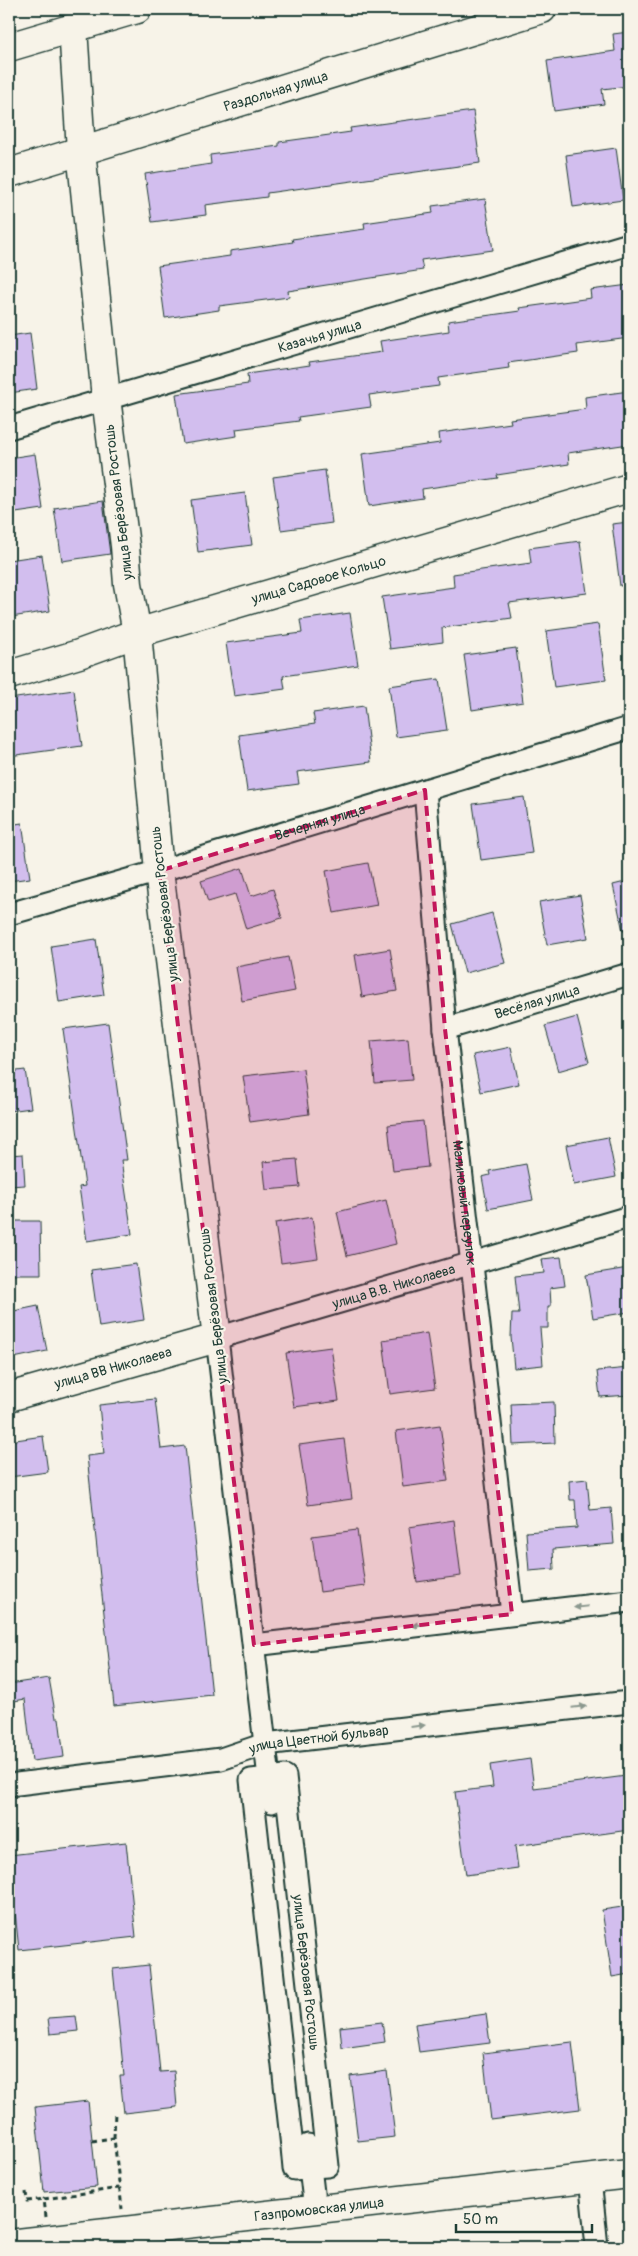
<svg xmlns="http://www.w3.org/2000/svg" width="638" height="2256" font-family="Pangolin,sans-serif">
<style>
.building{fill:#d2beee;stroke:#1f3d34}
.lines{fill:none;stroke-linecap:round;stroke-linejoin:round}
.street-casing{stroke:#1f3d34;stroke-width:25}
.secondary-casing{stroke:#1f3d34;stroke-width:31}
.path{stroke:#1f3d34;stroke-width:3;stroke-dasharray:5 4;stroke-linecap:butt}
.street{stroke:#f7f3e8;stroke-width:21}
.secondary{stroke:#f7f3e8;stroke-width:28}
.oneway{fill:#8b988e}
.marked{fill:#c2185b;fill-opacity:0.2;stroke:#c2185b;stroke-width:4;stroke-dasharray:10 6;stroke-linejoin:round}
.labels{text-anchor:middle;stroke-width:4.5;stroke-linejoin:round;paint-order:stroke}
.street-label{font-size:14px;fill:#1f3d34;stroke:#f7f3e8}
</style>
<rect width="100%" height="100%" fill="#f7f3e8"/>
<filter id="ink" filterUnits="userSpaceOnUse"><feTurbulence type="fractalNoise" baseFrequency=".02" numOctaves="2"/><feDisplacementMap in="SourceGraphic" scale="10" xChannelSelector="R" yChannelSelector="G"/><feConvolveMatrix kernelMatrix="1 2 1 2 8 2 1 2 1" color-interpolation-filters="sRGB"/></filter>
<g filter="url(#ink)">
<g class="building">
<path d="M629,32V86L602,89L604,104L554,111L547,61L615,51L613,34Z"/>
<path d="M473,111L480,163L267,193V197L205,205L206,215L152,222L145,174L211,164L210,155L279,146V142L351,132L350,128Z"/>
<path d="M616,148L623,200L573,207L566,155Z"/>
<path d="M485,199L493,250L421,260L423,270L288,291L289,297L219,306V310L165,318L158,266L230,256V251L293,242L292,239L365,229L364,223L433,213L432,206Z"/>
<path d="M629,285V338L577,345L578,353L508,363L509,368L438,378L439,386L369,395L371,407L298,417L299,421L236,429L237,436L183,444L176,394L248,384L247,374L310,365L309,362L382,352L380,341L449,331L448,321L520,311L519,308L591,298L590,290Z"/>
<path d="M30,333L37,389L9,393V336Z"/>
<path d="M629,391V444L568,453L569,464L497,475L498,478L422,489L423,498L369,506L362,454L440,443L439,433L511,423L510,419L586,409L585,397Z"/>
<path d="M35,454L43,509L9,514V458Z"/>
<path d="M325,470L332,523L281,530L273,477Z"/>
<path d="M245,493L252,545L198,552L191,500Z"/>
<path d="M103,501L110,554L62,561L54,508Z"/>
<path d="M629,522V585L620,586L612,524Z"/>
<path d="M580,541L587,593L509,603L512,618L442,628L443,642L390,649L382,597L454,587L453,574L531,563L529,548Z"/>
<path d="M42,555L50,611L11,617L9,560Z"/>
<path d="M350,613L358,665L283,676L285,689L234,696L226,643L302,633L300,620Z"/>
<path d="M598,624L606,680L554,687L546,631Z"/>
<path d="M516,648L523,702L472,710L464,655Z"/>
<path d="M439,679L447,730L396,737L389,686Z"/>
<path d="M74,690L82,746L9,756V699Z"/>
<path d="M364,706L371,762L297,772L299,784L247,791L239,735L315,724L313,713Z"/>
<path d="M524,797L532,853L481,860L473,804Z"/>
<path d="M22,823L30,878L9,881V825Z"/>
<path d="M368,863L377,905L334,913L326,871Z"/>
<path d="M242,868L251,896L273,889L282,918L246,929L235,894L208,902L201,881Z"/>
<path d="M629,881V930L623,931L613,885Z"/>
<path d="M580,895L588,938L547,945L539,902Z"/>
<path d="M492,913L505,963L465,973L452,924Z"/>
<path d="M96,939L104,995L59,1002L51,946Z"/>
<path d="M390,949L397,991L362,997L355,955Z"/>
<path d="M288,957L295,991L242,1001L236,967Z"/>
<path d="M577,1017L589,1062L558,1071L545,1026Z"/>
<path d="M108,1023L127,1160H121L132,1234L87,1241L79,1187L85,1186L63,1029Z"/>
<path d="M408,1038L412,1080L375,1083L371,1041Z"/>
<path d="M511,1047L519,1084L481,1092L473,1055Z"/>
<path d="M303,1069L309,1114L250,1122L243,1076Z"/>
<path d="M25,1070L31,1108L9,1111V1072Z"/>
<path d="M423,1121L428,1167L393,1171L388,1125Z"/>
<path d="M608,1137L616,1177L574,1185L566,1145Z"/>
<path d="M23,1154L25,1185L9,1186V1155Z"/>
<path d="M297,1159L300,1187L266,1190L263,1162Z"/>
<path d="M526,1164L533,1200L488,1209L482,1177L490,1175L489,1171Z"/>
<path d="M386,1200L396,1244L347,1256L337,1212Z"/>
<path d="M312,1217L318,1258L281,1263L275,1223Z"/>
<path d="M9,1221H40L41,1274H9Z"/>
<path d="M561,1257L565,1286L550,1288L551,1306H548V1328H540L543,1365L514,1368L511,1337L512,1314H519L515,1276L544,1273L542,1259Z"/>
<path d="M136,1264L144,1320L99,1327L91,1270Z"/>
<path d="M628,1268L629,1312L593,1318L586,1275Z"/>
<path d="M38,1306L47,1351L9,1359V1312Z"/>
<path d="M427,1333L435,1388L390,1394L383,1340Z"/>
<path d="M331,1347L339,1401L294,1407L286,1353Z"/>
<path d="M629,1368V1395L600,1397L597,1371Z"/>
<path d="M155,1399L161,1449L185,1446L212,1695L114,1706L87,1456L104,1454L99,1405Z"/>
<path d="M554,1402L555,1443L513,1445L511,1404Z"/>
<path d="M440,1425L448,1481L403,1487L396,1431Z"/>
<path d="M43,1436L48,1472L9,1477V1441Z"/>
<path d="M344,1439L352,1499L308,1505L299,1445Z"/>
<path d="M587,1479L590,1510L611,1508L614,1544L553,1549L554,1569L529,1571L526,1532L577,1528L575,1500H570L569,1481Z"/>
<path d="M454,1520L461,1576L417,1582L409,1527Z"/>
<path d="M357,1530L365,1586L320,1592L312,1536Z"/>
<path d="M49,1678L56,1718H59L64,1757L32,1761L25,1699L9,1702V1684Z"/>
<path d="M530,1759L534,1788L626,1776L629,1797V1830L515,1846L518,1868L466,1875L455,1792L493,1787L490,1765Z"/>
<path d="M126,1842L136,1937L19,1950L9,1855Z"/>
<path d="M629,1906V1974L612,1977L602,1910Z"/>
<path d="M149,1965L160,2072L174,2071L177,2107L124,2113L120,2076H124L113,1969Z"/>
<path d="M486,2014L490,2043L419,2052L415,2024Z"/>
<path d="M76,2016L78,2031L50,2034L48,2018Z"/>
<path d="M382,2022L385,2042L342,2048L340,2027Z"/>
<path d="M572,2042L580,2109L491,2120L483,2053Z"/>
<path d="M387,2071L395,2137L358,2141L350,2076Z"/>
<path d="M88,2101L97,2187L44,2192L35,2107Z"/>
</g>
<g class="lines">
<defs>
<g id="street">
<path id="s1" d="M9,428L629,244"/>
<path id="s2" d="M425,790L445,1029L512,1614"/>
<path id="s3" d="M9,914L159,871L629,728"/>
<path id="s4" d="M445,1029L629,974"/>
<path d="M254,1645L629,1601"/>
<path id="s5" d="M9,1785L221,1759L265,1744L629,1702"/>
<path id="s6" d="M272,1802L269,1778L285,1776L328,2166L310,2167L308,2145"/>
<path d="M590,2178L597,2247"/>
<path id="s7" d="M315,2210L310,2167L294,2169L292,2147L251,1780L269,1778L217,1338L629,1217"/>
</g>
<g id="secondary">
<path d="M9,47L137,9"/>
<path id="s8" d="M9,173L542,9"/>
<path id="s9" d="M9,675L79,654L137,633L629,488"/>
<path id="s10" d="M9,1397L217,1338L159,871L137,633L128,584L125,546L106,398L81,150L73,28"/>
<path id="s11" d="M9,2244L629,2174"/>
</g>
</defs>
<use href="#street" class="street-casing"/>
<use href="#secondary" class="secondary-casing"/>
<g class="path">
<path d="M114,2138L115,2111"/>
<path d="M92,2141L114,2138L122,2209"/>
<path d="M26,2192L27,2201L44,2199"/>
<path d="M46,2217L44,2199L119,2188"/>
</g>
<use href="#street" class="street"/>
<use href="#secondary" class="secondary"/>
</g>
<defs><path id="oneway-solid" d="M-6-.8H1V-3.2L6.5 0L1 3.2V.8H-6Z" transform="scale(1.25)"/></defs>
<g class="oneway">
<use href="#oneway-solid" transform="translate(581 1607) rotate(174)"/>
<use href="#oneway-solid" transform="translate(419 1625) rotate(173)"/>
<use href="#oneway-solid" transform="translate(579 1707) rotate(-6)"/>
<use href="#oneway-solid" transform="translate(418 1726) rotate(-7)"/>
</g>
</g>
<path class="marked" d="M425,790L445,1029L512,1614L254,1645L159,871Z"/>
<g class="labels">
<g class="street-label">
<text dy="5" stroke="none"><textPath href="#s8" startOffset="279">Раздольная улица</textPath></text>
<text dy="5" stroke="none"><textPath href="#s1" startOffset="324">Казачья улица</textPath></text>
<text transform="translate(118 502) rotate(-97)" y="5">улица Берёзовая Ростошь</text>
<text dy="5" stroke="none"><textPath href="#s9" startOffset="324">улица Садовое Кольцо</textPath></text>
<text dy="5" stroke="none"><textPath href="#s3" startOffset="324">Вечерняя улица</textPath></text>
<text transform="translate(164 904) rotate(-97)" y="5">улица Берёзовая Ростошь</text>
<text dy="5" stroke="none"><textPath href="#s4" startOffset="96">Весёлая улица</textPath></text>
<text dy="5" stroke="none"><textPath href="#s2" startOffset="415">Малиновый переулок</textPath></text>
<text dy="5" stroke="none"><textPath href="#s7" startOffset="1096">улица В.В. Николаева</textPath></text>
<text transform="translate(213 1306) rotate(-97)" y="5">улица Берёзовая Ростошь</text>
<text dy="5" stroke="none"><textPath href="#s10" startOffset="108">улица ВВ Николаева</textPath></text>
<text dy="5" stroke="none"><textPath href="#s5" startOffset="314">улица Цветной бульвар</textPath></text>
<text dy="5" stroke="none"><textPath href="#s6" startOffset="238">улица Берёзовая Ростошь</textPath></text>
<text dy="5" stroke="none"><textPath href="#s11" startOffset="312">Газпромовская улица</textPath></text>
</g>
</g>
<rect width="638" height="2256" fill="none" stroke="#f7f3e8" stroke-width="30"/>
<rect x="15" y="15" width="608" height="2226" fill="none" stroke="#1f3d34" stroke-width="2" filter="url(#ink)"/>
<path d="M456 2224v8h136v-8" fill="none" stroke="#1f3d34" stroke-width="2.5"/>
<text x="463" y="2224" font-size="15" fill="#1f3d34" stroke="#f7f3e8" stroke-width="4" paint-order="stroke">50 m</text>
</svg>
